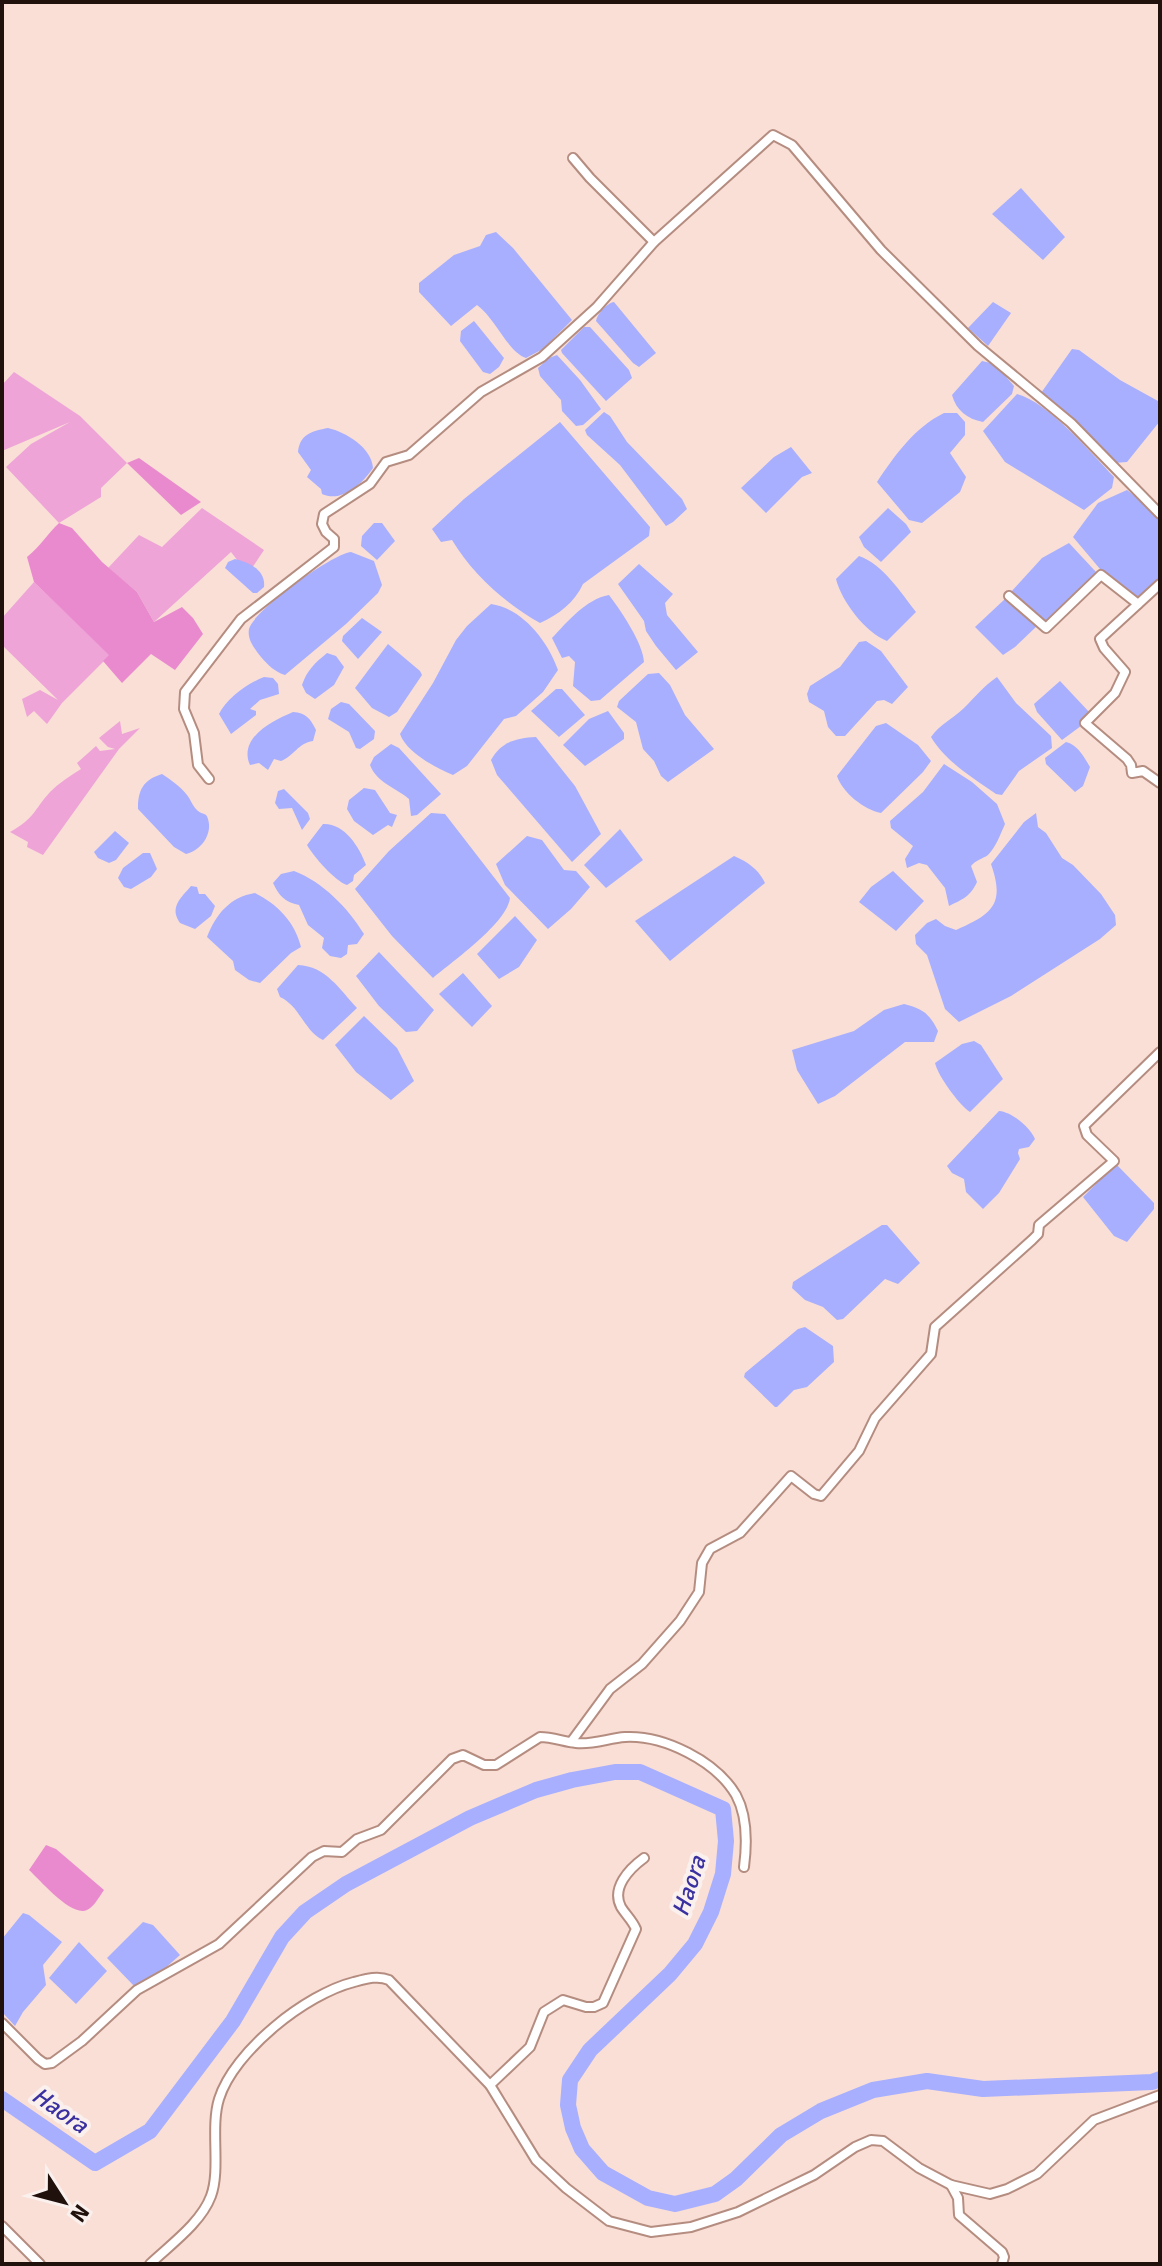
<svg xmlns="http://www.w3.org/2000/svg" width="1162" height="2266" font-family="Signika,sans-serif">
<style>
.green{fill:#eea4d7}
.forest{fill:#ea8ace}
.water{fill:#a7affe}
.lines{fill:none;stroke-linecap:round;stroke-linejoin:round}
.river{stroke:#a7affe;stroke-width:16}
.minor-casing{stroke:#b58d80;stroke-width:12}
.minor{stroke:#fff;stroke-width:8}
.labels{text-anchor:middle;stroke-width:8;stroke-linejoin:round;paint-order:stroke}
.water-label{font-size:24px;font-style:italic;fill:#3a309f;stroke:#faf1ee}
</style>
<rect width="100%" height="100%" fill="#fadfd7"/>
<g class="green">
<path d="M14,372L80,416L127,463L101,488V497L59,523L6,467L31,444L70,422L2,451V385Z"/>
<path d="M202,508L264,550L248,574L231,552L154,622L137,592L108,568L139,535L162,547Z"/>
<path d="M34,582L110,655L62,703L47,724L34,711L27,717L22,699L40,690L58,700L2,645V618Z"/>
<path d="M120,721L122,734L140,728L119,749L43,855L27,847L28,842L10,832C35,818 33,811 50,792C59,783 70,776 81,769L77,763L96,746L100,751L115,749L108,747L99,738Z"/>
</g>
<g class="forest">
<path d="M139,458L201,502L181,515L127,463Z"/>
<path d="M59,523L72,528L102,562L137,592L154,622L182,607L193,618L203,634L175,670L151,654L122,683L103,661L109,655L34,582L27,557C41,546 47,534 59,523Z"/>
<path d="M46,1845L56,1849L104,1890C99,1897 94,1907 87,1910C71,1917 41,1881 29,1870Z"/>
</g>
<g class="water">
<path d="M1021,188L1065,237L1043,260L992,214Z"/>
<path d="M496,232L513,248L572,320L543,349L526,358C507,351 496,319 477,305L451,326L419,292V283L454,255L480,246L486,235Z"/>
<path d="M614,302L656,353L639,367L633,363L596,321C597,314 607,303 614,302Z"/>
<path d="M993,302L1011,313L988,346L968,328Z"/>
<path d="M474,321L504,358L499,367L490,374L483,372L460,341L461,331Z"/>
<path d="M584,327H590L629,370L632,378L606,401L562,353L561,350Z"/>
<path d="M1072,349L1079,350L1120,380L1158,401L1160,421L1127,462L1114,463L1041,393Z"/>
<path d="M557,355L580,380L601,409L583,425L576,426L562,411L561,400L540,376L538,368L549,358Z"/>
<path d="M982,361L995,364L1014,386L1012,394L983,422C967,419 956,410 952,395Z"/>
<path d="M1017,394C1048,402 1091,453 1114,477L1112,488L1084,510L1005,462L983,431Z"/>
<path d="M604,412L610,416L627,442L682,499L687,509L673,522L666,526L620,465L587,435L585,430Z"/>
<path d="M944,413H957L965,422V435L950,453L966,477L960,492L922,523L909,520L877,482C896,454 914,428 944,413Z"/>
<path d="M560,422L650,527L649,536L583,584C575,602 558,615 540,623C505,603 473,575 452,540L441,542L432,529L464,499Z"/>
<path d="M328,428C346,432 372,448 373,468C362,484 342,503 322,494L321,489L307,477L311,470L298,452C300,434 312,431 328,428Z"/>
<path d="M791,447L812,473L802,477L766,513L741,488L774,457Z"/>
<path d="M1127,490L1160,515V581L1138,601L1100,569L1073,537L1098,503Z"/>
<path d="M888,508L906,524L911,532L881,562L864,547L859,537Z"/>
<path d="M374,523H382L395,541L377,560L361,546L362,536Z"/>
<path d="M1069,543L1097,573L1046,623L1023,605L1011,592L1042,558Z"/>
<path d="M351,552L374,561L382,585L378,593L346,624L285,675C275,672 268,665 261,657C255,649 247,640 249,629C254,610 332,554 351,552Z"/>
<path d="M859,556C883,564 901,593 916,612L887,641C865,632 842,602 836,579Z"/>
<path d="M235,559C249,562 266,570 264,587L257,593H253L225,568L228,562Z"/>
<path d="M639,564L673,594L665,603L667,615L698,652L676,670L656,646L646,631L644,621L618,584Z"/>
<path d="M609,595C621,611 643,643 644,662L600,700L591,701L573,686L575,662L569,656L562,658L552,638C567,622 586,599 609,595Z"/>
<path d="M1006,598L1038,625L1015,647L1003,655L975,627Z"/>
<path d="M491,604C522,608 548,641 558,670L543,692L516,716L504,719L467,766L453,775C436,768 406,752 400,734L433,683L456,640L467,626Z"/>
<path d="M362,618L382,632L358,659L342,641L343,636Z"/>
<path d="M866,641L881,651L908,687L892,704L884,700L877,701L845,736H836L828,727L824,711L809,702L807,694L810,686L840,667L859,642Z"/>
<path d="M388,644L420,671L422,675L397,712L389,717L372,708L355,688Z"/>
<path d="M327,653L336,656L344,667L334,685L315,699L306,693L302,685C307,670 315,663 327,653Z"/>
<path d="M659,673L670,685L685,715L714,749L668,782L661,776L654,761L643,749L636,722L617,707L619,701L648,674Z"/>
<path d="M264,677L273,678L278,684L279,694L260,700L250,709L256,711V715L231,734L219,714C226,699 248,683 264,677Z"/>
<path d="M997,677L1016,703L1051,736L1052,748L1019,771L1002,795L996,794C973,778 945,761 931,737C940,724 953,719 964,708C975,697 984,686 997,677Z"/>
<path d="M1060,681L1090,713L1089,720L1062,740L1037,712L1034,704Z"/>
<path d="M556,689H562L585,715L559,737L531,711Z"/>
<path d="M341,702L349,704L375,731L374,739L360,749L356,748L349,732L328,719L331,709Z"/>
<path d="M608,711L624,733V739L585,766L563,745L589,719Z"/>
<path d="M293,712C306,713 310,718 316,730L313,741C298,743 294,756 281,761L274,759L268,770L259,763L250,765C238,738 272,721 293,712Z"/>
<path d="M886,723L918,745L931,761L923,772L881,813C864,810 842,792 837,776L876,726Z"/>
<path d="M536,737L575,786L601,834L572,862L497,775L491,760C501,742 516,738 536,737Z"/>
<path d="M1066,742C1078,745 1084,757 1090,767L1083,786L1075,792L1046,764L1045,758Z"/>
<path d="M391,744L399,748L441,794L417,815L411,816L409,799C395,787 377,783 370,765L374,757Z"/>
<path d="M944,764L972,782L997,804L1005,824C1000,835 996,847 988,855C982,859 976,860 971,866L977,882C970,897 963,899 949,906L945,888L927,865L919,863L907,868L905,859L913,846L891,828L890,821L923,792Z"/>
<path d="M162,774C171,780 180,786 187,795C191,800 193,807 198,811C203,815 206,812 208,819C213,835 200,851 186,854L174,847L138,809C138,790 143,780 162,774Z"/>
<path d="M364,788L375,790L390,813L397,815L392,827L388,825L373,835L354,821L347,809L349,800Z"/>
<path d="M284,789L308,813L310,819L302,830L292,808L279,809L275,803L278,791Z"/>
<path d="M431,813L445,814L510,898C507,923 453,961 433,978L392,936L355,889L389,851Z"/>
<path d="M1036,813L1038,827L1046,833L1062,858L1073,865L1101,894L1115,915L1116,925L1100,939L1011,996L959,1022L945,1009L927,955L916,944L915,935L927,923L936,919L945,926L956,930C993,914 1005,904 991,864L1024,822Z"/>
<path d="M323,824C344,823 359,846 366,865L354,875L353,881L347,885C335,881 314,857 307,845Z"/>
<path d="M620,829L643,860L606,888L584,865Z"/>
<path d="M115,831L129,843L116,860L109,863L98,858L94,852Z"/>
<path d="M527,836L542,840L564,870L576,871L590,887L571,909L548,929L505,885L496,864Z"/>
<path d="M143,853H150L157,869L151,877L131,889L124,887L118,878L123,868Z"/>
<path d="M734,856C748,862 758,869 765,883L670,961L635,921Z"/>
<path d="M294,871C323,882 348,908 364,934L357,944L348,945L347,954L341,958L330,956L322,948L324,938L308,925L299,905C285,902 279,896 273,883L281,874Z"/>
<path d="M893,871L924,901L896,931L859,902L871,887Z"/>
<path d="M191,886L197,887L199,894H205L215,906L211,916L195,929L180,923C169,907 181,898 191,886Z"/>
<path d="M255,893C277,904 295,922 301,947L291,953L260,983L249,980L235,970L233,961L207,937C216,914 230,897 255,893Z"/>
<path d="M515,916L537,940L519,967L499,979L477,954Z"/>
<path d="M379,952L434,1010L417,1031L406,1032L379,1006L356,976Z"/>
<path d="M298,965C326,966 340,990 357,1008L323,1040C304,1031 300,1006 280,997L277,989Z"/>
<path d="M463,973L492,1006L472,1027L439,994Z"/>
<path d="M904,1004C923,1009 929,1013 938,1031L934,1042H905L835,1096L818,1104L797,1070L792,1050L854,1031L884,1010Z"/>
<path d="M364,1016L397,1048L414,1081L391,1100L356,1072L335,1045Z"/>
<path d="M974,1041L981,1045L1003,1079L970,1112C959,1105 938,1076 935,1063L962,1044Z"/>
<path d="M999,1111C1012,1112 1030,1127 1035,1139L1029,1147L1019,1149L1018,1153L1020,1159L999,1193L983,1209L966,1192L964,1179L952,1173L947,1166Z"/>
<path d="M1116,1164L1154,1203V1209L1127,1242L1114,1236L1083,1197Z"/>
<path d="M882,1225H887L920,1263L898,1284L885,1279L843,1319L837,1320L823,1307L805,1300L792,1288L793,1282Z"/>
<path d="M805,1327L833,1346L834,1362L807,1387L794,1390L777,1407H775L744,1377L745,1373L798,1329Z"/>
<path d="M23,1913L29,1915L62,1942L43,1965L46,1985L23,2012L15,2026L2,2012V1939Z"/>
<path d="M143,1922L153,1925L180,1955L146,1985L136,1988L107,1958Z"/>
<path d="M79,1942L107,1971L76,2004L49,1978Z"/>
</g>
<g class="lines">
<path class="river" d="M2,2099L95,2163L150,2131L233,2021L282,1937L305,1912L346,1884L470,1818L536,1790L572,1780L615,1772H640L723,1809L726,1841L723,1874L711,1912L695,1944L670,1974L590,2050L570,2080L568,2105L573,2128L582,2149L603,2173L648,2198L675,2204L715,2194L736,2179L781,2135L821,2111L873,2090L927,2081L983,2089L1152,2082L1160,2079"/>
<defs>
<g id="minor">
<path d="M573,158L590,178L654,242"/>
<path d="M1160,584L1100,639L1104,648L1125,672L1115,693L1085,723L1127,759L1131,765L1132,773L1143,771L1160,783"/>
<path d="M1009,596L1046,628L1101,575L1138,604"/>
<path d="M209,779L198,765L194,733L184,709L185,692L241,619L334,547V539L326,532L322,524L324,514L370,484L386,462L409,455L481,392L542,357L597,307L654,242L773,135L792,145L881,250L978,346L1071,423L1160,514"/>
<path d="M571,1742L610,1689L642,1664L680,1621L699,1592L702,1563L710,1549L740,1533L791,1476L814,1494L821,1496L859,1451L875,1418L931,1354L935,1327L1032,1240L1038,1234L1039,1225L1114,1161L1087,1135L1084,1126L1160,1052"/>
<path d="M644,1858C629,1869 611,1888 621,1907C626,1915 632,1920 636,1929L603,2003L594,2007H586L563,2000L544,2012L530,2047L490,2085L536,2160L566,2188L609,2221L651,2232L691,2227L738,2212L814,2175L855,2147L871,2140L883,2141L919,2168L951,2185L990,2194L1007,2189L1037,2174L1094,2120L1160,2095"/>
<path d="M2,2023L38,2059L45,2064L52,2063L82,2041L137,1990L219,1944L312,1857L324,1851L342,1852L357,1839L381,1830L452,1759L463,1755L484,1765H496L540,1737C553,1737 564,1742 576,1743C593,1745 609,1738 625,1737C664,1735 716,1761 736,1795C748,1817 747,1844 744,1867"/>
<path d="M951,2185L958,2198L959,2215L1002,2252L1004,2257L1002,2264"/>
<path d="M2,2226L40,2264"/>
<path d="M150,2264C170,2245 201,2223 211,2196C221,2169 210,2128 219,2099C234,2051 306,1994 354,1982C365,1979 378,1975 389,1980L490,2085"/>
</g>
</defs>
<use href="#minor" class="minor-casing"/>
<use href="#minor" class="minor"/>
</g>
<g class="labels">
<g class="water-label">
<text transform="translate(689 1886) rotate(-72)" y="8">Haora</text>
<text transform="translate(60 2110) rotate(35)" y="8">Haora</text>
</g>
</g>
<rect width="1162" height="2266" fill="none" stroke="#20110d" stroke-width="8"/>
<g transform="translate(64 2202) rotate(126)" stroke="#faf1ee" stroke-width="6" paint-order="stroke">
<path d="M0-6L14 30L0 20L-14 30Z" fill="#20110d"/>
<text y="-12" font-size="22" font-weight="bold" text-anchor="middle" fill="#20110d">N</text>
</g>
</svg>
